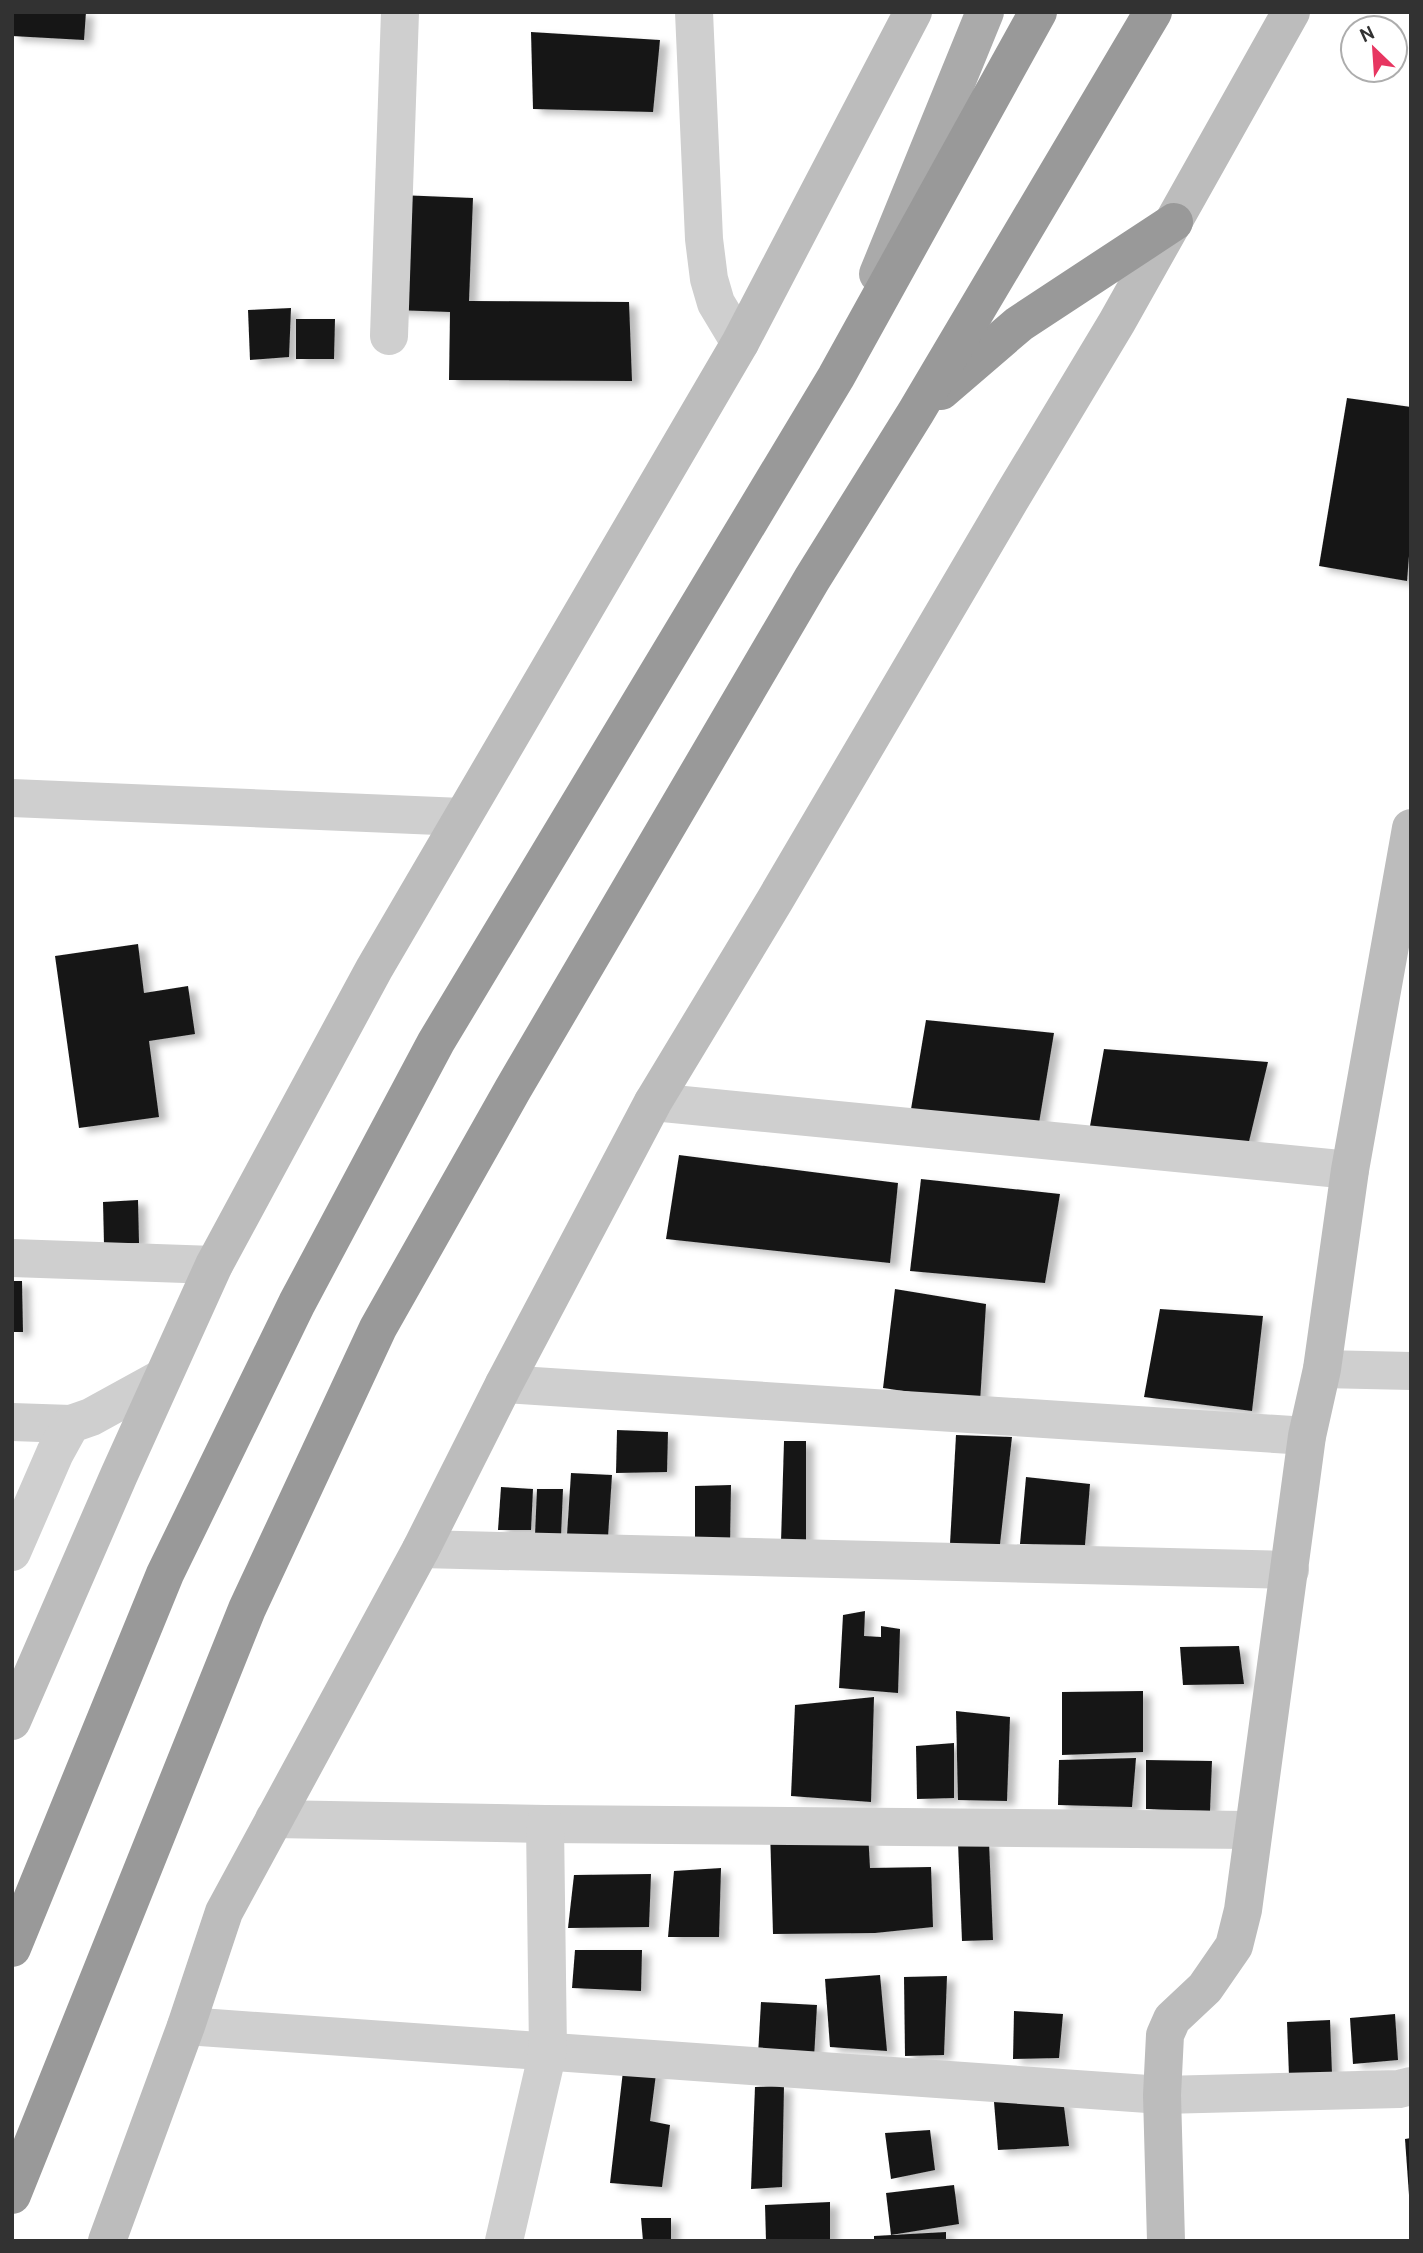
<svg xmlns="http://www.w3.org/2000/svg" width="1423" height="2253" font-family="Cabin,sans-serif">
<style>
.building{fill:#191919;filter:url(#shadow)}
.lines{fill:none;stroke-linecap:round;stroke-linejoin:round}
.street{stroke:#cfcfcf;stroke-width:38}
.secondary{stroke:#bcbcbc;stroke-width:38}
.primary{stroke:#aaa;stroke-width:38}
.highway{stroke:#999;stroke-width:38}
</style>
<defs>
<filter id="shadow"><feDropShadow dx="8" dy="4.5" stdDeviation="3.5" flood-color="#0004"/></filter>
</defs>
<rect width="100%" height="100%" fill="#fff"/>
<g class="building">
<path d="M12,12H86L84,40L12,36Z"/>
<path d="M531,32L660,40L653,112L533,109Z"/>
<path d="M399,195L473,198L469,301L629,302L632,381L449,380L450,312L395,310Z"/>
<path d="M291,308L289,357L250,360L248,310Z"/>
<path d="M296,319H335L334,359H296Z"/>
<path d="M1347,398L1411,407V531L1407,581L1319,566Z"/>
<path d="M138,944L144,993L188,986L195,1034L149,1041L159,1117L79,1128L55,956Z"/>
<path d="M926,1020L1054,1033L1039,1123L910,1115Z"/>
<path d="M1104,1049L1268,1062L1246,1154L1088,1137Z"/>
<path d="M679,1155L898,1183L890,1263L666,1239Z"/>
<path d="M921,1179L1060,1194L1045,1283L910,1271Z"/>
<path d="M138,1200L139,1243L104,1244L103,1202Z"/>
<path d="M12,1281H22L23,1332H12Z"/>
<path d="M895,1289L986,1304L980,1402L883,1388Z"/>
<path d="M1160,1309L1263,1316L1252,1411L1144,1397Z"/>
<path d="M617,1430L668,1432L667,1472L616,1473Z"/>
<path d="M956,1435L1012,1437L999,1553L950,1544Z"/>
<path d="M784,1441H806V1545L781,1542Z"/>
<path d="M571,1473L612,1475L608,1537L567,1535Z"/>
<path d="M1026,1477L1090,1484L1085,1545L1020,1544Z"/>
<path d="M731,1485L730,1545L695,1542V1486Z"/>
<path d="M501,1487L533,1489L531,1530H498Z"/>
<path d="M537,1489H563L561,1536L535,1535Z"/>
<path d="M865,1611L864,1636L881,1637V1626L900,1629L898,1693L839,1688L843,1615Z"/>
<path d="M1239,1646L1244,1684L1183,1685L1180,1647Z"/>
<path d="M1143,1691V1752L1062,1755V1692Z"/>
<path d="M874,1697L871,1802L791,1796L795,1705Z"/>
<path d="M956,1711L1010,1717L1007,1801L958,1800Z"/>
<path d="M954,1743V1798L917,1799L916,1746Z"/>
<path d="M1136,1758L1132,1807L1058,1805L1059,1760Z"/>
<path d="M1146,1760L1212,1761L1210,1811L1146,1809Z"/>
<path d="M770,1829L868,1832L870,1868L931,1867L933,1927L875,1933L773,1934Z"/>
<path d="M989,1842L993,1940L962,1941L958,1843Z"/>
<path d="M721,1868L719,1937H668L674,1871Z"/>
<path d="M651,1874L649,1927L568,1928L574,1875Z"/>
<path d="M575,1950H642L641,1991L572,1988Z"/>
<path d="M880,1975L887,2051L830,2047L825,1979Z"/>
<path d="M947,1976L944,2055L905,2056L904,1977Z"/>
<path d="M761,2002L817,2005L814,2058L758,2055Z"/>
<path d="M1014,2011L1063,2014L1059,2058L1013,2059Z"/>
<path d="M1395,2014L1398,2060L1353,2064L1350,2018Z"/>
<path d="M1330,2020L1332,2074L1289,2076L1287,2022Z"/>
<path d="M657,2066L650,2121L670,2125L662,2187L610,2183L623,2071Z"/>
<path d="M784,2086L782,2187L751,2189L755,2087Z"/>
<path d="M1063,2099L1069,2146L998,2150L994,2102Z"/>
<path d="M930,2130L935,2170L891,2179L885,2133Z"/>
<path d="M1411,2138V2195H1409L1405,2139Z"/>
<path d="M954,2185L959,2224L891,2235L886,2193Z"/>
<path d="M830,2202V2241H766L765,2205Z"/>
<path d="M641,2218H671V2241H643Z"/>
<path d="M946,2232V2241H874V2236Z"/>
</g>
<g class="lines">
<g class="street">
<path d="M694,12L704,239L709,279L716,303L740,343"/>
<path d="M389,336L400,12"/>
<path d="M12,798L462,817"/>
<path d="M653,1102L1350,1170"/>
<path d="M12,1258L214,1265"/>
<path d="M1322,1369L1411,1371"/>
<path d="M504,1384L1307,1436"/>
<path d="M12,1422L71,1424"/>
<path d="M421,1549L1290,1570"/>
<path d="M12,1552L55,1453L71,1424L91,1417L162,1378"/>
<path d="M274,1819L545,1824L1253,1830"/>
<path d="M186,2026L1162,2095L1399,2089L1411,2086"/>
<path d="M504,2241L548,2051L545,1824"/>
</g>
<g class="secondary">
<path d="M12,1721L119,1475L214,1265L374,969L740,343L913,12"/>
<path d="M107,2241L186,2026L224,1912L421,1549L504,1384L653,1102L775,900L1013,495L1117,322L1291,12"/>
<path d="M1166,2241L1162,2095L1165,2035L1172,2019L1205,1988L1234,1946L1243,1910L1307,1436L1322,1369L1350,1170L1411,828"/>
</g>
<path class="primary" d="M878,274L985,12"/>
<g class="highway">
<path d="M941,391L1019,324L1174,222"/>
<path d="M12,1948L165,1574L297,1303L436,1042L836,377L1038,12"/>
<path d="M12,2195L247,1609L378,1328L513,1089L812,579L916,412L1153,12"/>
</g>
</g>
<rect width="1423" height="2253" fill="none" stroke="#323232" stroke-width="28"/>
<g transform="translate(1374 49) rotate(335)"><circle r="33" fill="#ffffff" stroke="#adadad" stroke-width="2"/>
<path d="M0-5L12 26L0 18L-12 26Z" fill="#e73661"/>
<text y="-10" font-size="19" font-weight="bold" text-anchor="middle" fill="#323232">N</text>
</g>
</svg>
